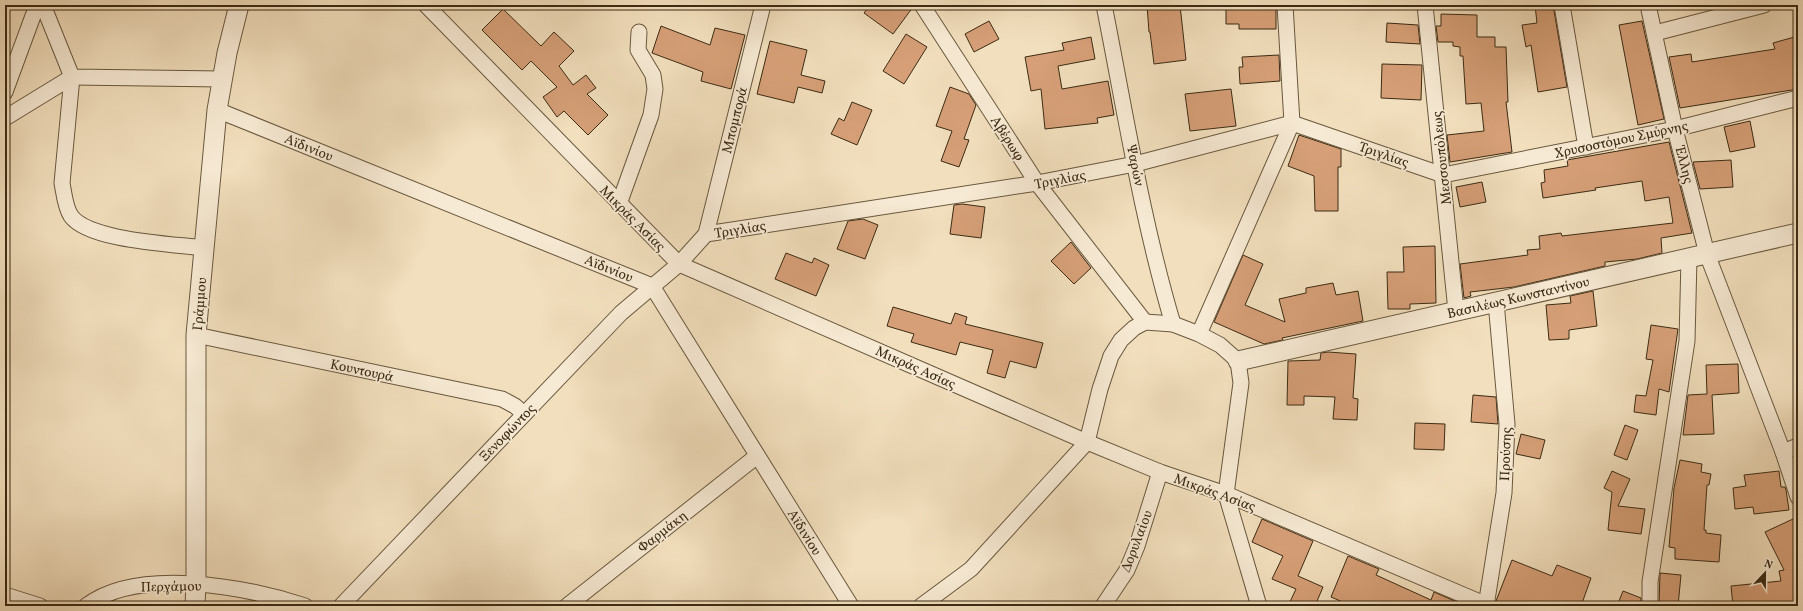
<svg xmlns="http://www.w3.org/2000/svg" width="1803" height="611" font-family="Vollkorn,serif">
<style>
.building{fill:#d69f77;stroke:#3b2b14}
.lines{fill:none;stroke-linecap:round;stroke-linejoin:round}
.minor-casing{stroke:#69583e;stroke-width:17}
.tertiary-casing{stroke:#69583e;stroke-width:21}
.minor{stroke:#f7ead4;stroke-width:15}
.tertiary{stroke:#f7ead4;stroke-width:19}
.labels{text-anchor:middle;stroke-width:3.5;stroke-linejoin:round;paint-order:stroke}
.street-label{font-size:14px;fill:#3b2b14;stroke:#f7ead4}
</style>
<rect width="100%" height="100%" fill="#f2dfbd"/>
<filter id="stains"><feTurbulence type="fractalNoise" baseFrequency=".005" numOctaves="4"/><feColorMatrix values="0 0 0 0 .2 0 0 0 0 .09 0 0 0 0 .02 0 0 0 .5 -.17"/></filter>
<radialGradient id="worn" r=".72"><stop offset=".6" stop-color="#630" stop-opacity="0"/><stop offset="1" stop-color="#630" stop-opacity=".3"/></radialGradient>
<g class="building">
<path d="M870,5H913V7L893,34L864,13Z"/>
<path d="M1147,5H1180L1186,60L1154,64L1150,32H1149Z"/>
<path d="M1226,5H1276V29H1239V24H1226Z"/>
<path d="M1535,5H1553L1567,87L1538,92L1531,45L1526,47L1522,25L1537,23Z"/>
<path d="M503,9L541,46L554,32L574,51L559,66L573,85L586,75L596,88L587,94L608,115L588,135L564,111L557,117L543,97L557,87L531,61L522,70L482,30Z"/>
<path d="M1441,14L1477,15V37H1495V47H1506L1508,102H1506L1512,152L1450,162L1447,135L1484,131L1481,103L1466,104L1463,56H1460V47L1453,46V42H1438L1436,26H1441Z"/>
<path d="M989,21L999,39L974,52L965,34Z"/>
<path d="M1642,21L1664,119L1638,125L1619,25Z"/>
<path d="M1387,23L1418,25L1420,44L1386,42Z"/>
<path d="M661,26L710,45L715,28L745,35L731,89L701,81L703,72L652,53Z"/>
<path d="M906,34L927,47L904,84L883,71Z"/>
<path d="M1798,36V89L1680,108L1669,57L1691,54L1692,62L1775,49L1773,43Z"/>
<path d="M1091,37L1095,59L1058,66L1062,89L1108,81L1114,115L1097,118L1098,123L1045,129L1041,89L1031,91L1025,57L1064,50L1062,43Z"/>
<path d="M770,41L807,50L801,75L825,81L822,93L798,87L794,103L757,94Z"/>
<path d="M1279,55L1280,81L1240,84L1239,67H1243L1242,57Z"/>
<path d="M1382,64L1422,65L1421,100L1381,98Z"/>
<path d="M950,87L969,94L976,105L964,139L969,140L959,167L941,161L952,131L936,126Z"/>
<path d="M1231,89L1236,126L1190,131L1185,94Z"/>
<path d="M852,102L872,110L857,145L831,134L839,118L844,121Z"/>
<path d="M1750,121L1755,147L1730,152L1724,127Z"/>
<path d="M1299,135L1341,149V167H1338V211H1315L1314,176L1288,166Z"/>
<path d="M1669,142L1692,233L1661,238L1662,253L1637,259L1605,262V266L1514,287L1470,292L1471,296L1464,298L1460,264L1528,255L1527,250L1540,249L1539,236L1561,233L1562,236L1673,223L1669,197L1645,201L1642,181L1595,188L1596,190L1543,198L1541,183L1545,182L1544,170L1568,166L1567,160Z"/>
<path d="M1731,160L1733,187L1700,189L1693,162Z"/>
<path d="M1482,182L1486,202L1460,207L1456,187Z"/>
<path d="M962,204L985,207L981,238L950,234L954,205Z"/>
<path d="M863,219L878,225L865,259L837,249L848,221Z"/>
<path d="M1071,242L1091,268L1074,284L1051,261Z"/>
<path d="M1435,246L1436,303L1410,304V309H1388L1387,272H1404L1403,247Z"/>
<path d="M786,253L812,263L814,258L829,265L816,296L775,279Z"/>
<path d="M1243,255L1263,264L1245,305L1285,322L1279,299L1306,293V288L1333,283L1336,295L1358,291L1363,321L1282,338L1283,340L1264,344L1214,322Z"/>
<path d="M1593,291L1597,326L1569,330V339L1549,340L1546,305L1571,303L1570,296Z"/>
<path d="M893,307L951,324L955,313L967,317L965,324L1043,343L1036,368L1010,361L1005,378L987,373L993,350L960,342L956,355L911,342L914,334L887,326Z"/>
<path d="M1651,325L1678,329L1669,392L1659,389L1656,415L1634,412L1636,395L1646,396L1653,360L1646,359Z"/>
<path d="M1328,352L1356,354L1353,398L1358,399L1357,420L1333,419L1335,397L1304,396V405H1287L1288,361L1320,360L1321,353Z"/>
<path d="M1738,364L1739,393L1712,395L1714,434L1683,435L1688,395L1707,394L1706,365Z"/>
<path d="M1473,395L1496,397L1498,424L1471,422Z"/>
<path d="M1415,423L1445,424L1444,450L1414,449Z"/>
<path d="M1625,425L1638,430L1627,460L1614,455Z"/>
<path d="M1521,434L1545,440L1540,459L1516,454Z"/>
<path d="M1680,460L1702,464L1701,472L1711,474L1709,485H1707L1704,530H1706V533L1721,535L1719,562L1675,559V548L1669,547L1674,488Z"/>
<path d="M1612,471L1630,479L1618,506L1645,509L1641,534L1608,530L1612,492L1604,488Z"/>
<path d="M1779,471L1781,487H1785L1786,490L1789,510L1754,514L1753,507L1735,509L1733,488L1746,486L1744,475Z"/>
<path d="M1262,519L1313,541L1298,576L1323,587L1315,606H1288L1296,589L1272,579L1283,556L1252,542Z"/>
<path d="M1793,519L1798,529V606H1733L1731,586L1781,581L1779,571L1784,570L1765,532Z"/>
<path d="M1348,556L1379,569L1376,575L1431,600L1434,592L1466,606H1352L1331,597Z"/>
<path d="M1512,560L1552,576L1557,565L1591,578L1581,606H1510L1496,601Z"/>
<path d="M1660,573L1681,575L1678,606H1659Z"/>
<path d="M1623,591L1641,598V606H1617Z"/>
</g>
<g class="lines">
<defs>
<g id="minor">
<path d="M43,5L72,77L222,79"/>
<path d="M426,5L679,264L1087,442L1160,472L1226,494L1489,606"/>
<path d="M922,5L1037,183L1145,322"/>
<path d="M1104,5C1125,111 1142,220 1173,324"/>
<path d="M1425,5L1456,311"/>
<path d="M1562,5L1586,147"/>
<path d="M1648,5L1675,129L1707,254L1783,452L1798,497"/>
<path d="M1655,33L1764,5"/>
<path d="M72,77L62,183C64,193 65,207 71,216C89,241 174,244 204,248"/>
<path d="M5,92L37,5"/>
<path d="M217,110L652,286L851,606"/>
<path d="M5,118L72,77"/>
<path d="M619,204L651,115L655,89L653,75L638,50L639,32"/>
<path d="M706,234L763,5"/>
<path d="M1199,334L1292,123L1285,5"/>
<path d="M196,335L502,399L515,406L524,414"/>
<path d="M1783,452L1798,446"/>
<path d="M5,595L40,606"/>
<path d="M86,606C138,566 247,587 305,606"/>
<path d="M341,606L621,313L679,264L706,234L1037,183L1135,164L1292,123L1443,175L1675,129L1798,98"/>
<path d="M567,606L757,456"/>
<path d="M921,606L971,569L1087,442L1100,389L1111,356L1121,340L1134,328L1145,322L1173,324L1199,334L1220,345L1238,361L1241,383L1226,494L1259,606"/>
<path d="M1103,606L1127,570L1137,546L1160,472"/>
<path d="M1486,606L1504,493L1507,424L1496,302"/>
<path d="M1650,606V582L1687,341L1689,258"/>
</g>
<g id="tertiary">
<path d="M1238,361L1798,233"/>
<path d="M195,606L196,583V335L217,110L227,53L239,5"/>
</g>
</defs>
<use href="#minor" class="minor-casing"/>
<use href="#tertiary" class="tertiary-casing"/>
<use href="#minor" class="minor"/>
<use href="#tertiary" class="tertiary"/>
</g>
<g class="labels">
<g class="street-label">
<text transform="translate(734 120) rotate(-76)" y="5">Μπομπορά</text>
<text transform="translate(1008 138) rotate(57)" y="5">Αβέρωφ</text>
<text transform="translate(1621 139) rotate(-12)" y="5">Χρυσοστόμου Σμύρνης</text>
<text transform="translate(309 147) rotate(22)" y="5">Αϊδινίου</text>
<text transform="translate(1384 154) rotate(19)" y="5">Τριγλίας</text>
<text transform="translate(1441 158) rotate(-96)" y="5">Μεσσουπόλεως</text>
<text transform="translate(1136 165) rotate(78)" y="5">Ψαρών</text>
<text transform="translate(1685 165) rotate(76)" y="5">Έλλης</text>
<text transform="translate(1060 179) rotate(-11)" y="5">Τριγλίας</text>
<text transform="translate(633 218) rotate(45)" y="5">Μικράς Ασίας</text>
<text transform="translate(740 229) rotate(-9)" y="5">Τριγλίας</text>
<text transform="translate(609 268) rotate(22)" y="5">Αϊδινίου</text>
<text transform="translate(1518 297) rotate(-13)" y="5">Βασιλέως Κωνσταντίνου</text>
<text transform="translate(199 304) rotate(-85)" y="5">Γράμμου</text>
<text transform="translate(916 367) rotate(24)" y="5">Μικράς Ασίας</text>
<text transform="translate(362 370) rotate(12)" y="5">Κουντουρά</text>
<text transform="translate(507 432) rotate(-46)" y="5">Ξενοφώντος</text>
<text transform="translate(1505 454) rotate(-88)" y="5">Προύσης</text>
<text transform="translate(1215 492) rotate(20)" y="5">Μικράς Ασίας</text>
<text transform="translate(662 531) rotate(-38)" y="5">Φαρμάκη</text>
<text transform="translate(805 532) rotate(58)" y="5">Αϊδινίου</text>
<text transform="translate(1136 541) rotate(-69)" y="5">Δορυλαίου</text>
<text transform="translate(171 586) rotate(-1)" y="5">Περγάμου</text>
</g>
</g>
<rect width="1803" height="611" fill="none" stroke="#f2dfbd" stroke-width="20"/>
<rect x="6" y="6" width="1791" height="599" fill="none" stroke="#3b2b14" stroke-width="2"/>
<rect x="10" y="10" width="1783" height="591" fill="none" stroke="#3b2b14"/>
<g transform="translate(1765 573) rotate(22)" stroke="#f7ead4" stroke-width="3" paint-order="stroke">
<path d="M0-3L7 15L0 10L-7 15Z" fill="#3b2b14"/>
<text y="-6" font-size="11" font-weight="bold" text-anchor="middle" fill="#3b2b14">N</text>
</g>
<rect width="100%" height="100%" filter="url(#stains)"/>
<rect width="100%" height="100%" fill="url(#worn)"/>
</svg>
